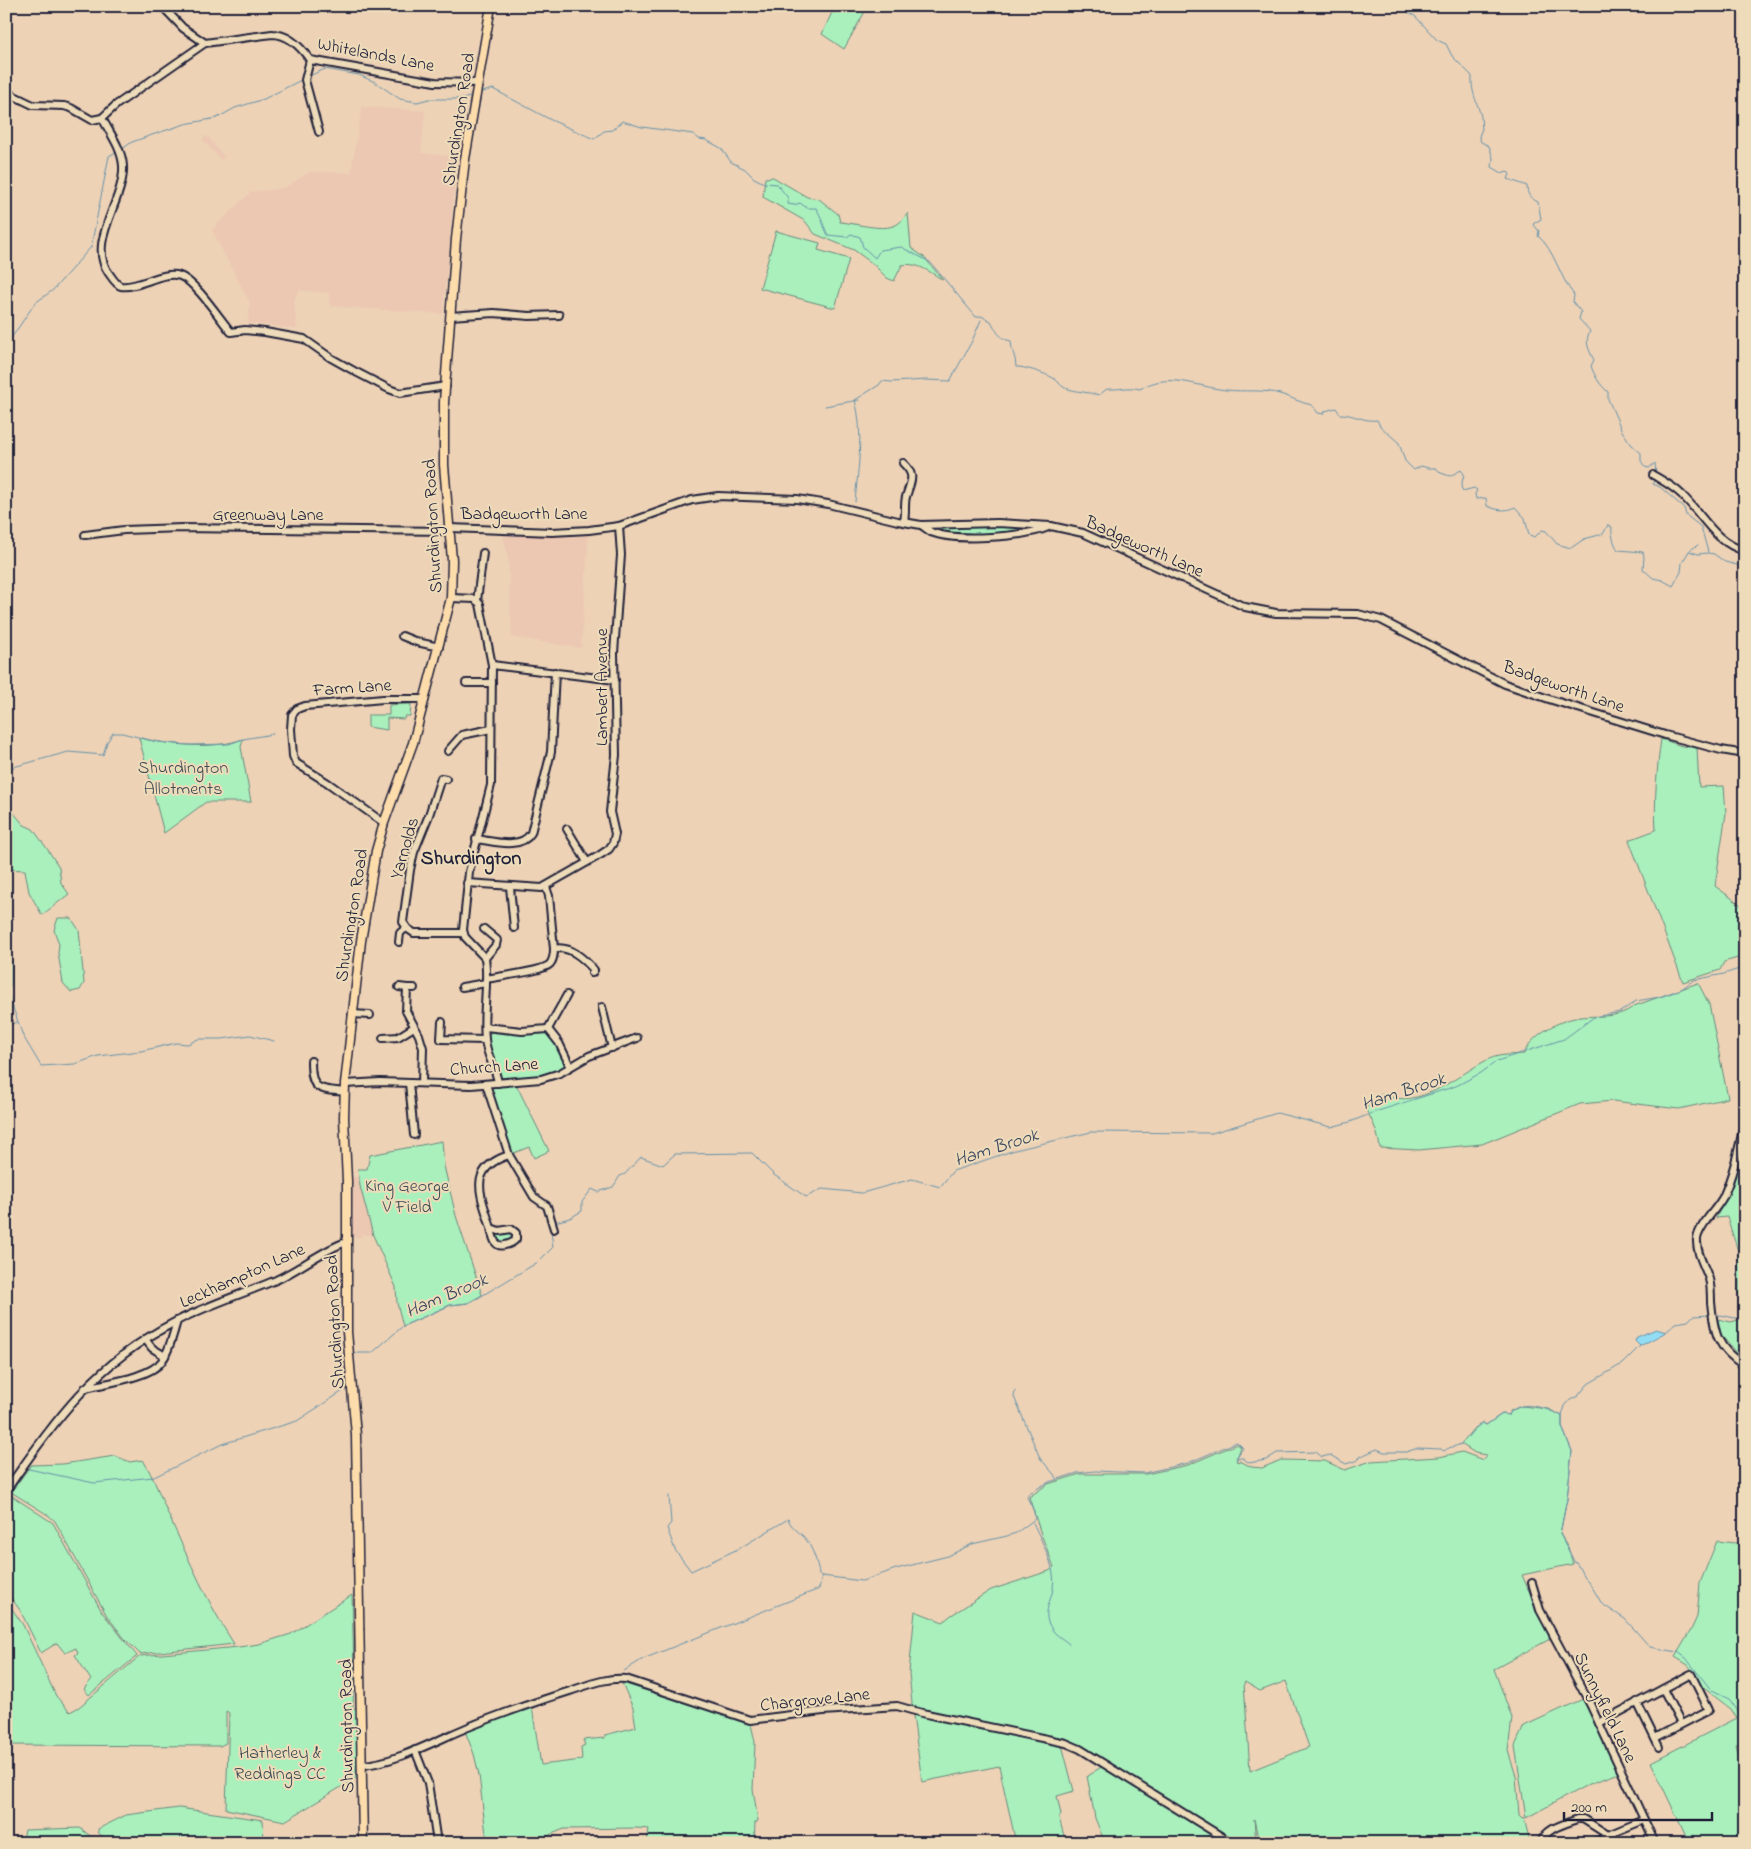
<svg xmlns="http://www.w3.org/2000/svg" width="1751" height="1849" font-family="'Indie Flower',sans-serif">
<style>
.built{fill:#ecc7b2}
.green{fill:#aaf0bc;stroke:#66897c;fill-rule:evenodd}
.water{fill:#93ddf4;stroke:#6692aa}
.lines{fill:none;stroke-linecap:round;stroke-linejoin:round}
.stream{stroke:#6692aa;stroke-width:1}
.minor-casing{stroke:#22223b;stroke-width:10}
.major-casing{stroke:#22223b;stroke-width:11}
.minor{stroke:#eedbb9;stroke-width:6}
.major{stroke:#fddcac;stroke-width:8}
.labels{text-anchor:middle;stroke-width:4;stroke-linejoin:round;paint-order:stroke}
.street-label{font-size:18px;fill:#22223b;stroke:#eedbb9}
.park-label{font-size:18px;fill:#3d4b55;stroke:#eedbb9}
.water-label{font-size:19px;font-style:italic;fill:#394760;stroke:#eedbb9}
.quarter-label{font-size:20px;font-weight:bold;fill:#22223b;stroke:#eedbb9}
</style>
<rect width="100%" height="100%" fill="#edd2b6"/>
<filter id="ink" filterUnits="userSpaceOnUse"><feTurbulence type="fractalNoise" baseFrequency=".02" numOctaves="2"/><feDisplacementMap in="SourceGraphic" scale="10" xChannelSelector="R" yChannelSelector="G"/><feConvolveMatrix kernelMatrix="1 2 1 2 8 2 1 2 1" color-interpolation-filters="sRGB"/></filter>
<g filter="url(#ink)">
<g class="built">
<path d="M362,107L425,111L421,153L457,157L443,314L330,306L329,293L299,290L294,300L297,329L248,323L250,302L241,286L212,230L251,192L284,188L310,172L351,173Z"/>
<path d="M207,136L224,157L221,160L202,139Z"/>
<path d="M502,529L589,530L581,648L512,637L508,557Z"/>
<path d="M358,1176L373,1235L362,1234L361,1237H352L351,1221L354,1217L352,1214L351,1178Z"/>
</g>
<g class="green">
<path d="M835,6H868L844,49L822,34Z"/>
<path d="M773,177L807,197L819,199L838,214L840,222C854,223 881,231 893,226C900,224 904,218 908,213L911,248L924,257L943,280C930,272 917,262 902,265L894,281L887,278L873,264L854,250L815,234L805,221L763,197L765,178Z"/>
<path d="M776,231L820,243L818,250L849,259L835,308L760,288Z"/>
<path d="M976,526H1012L1039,529C1011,532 958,541 932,529Z"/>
<path d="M411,704L410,716H405L404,719L387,718V730L368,727V715H389V705Z"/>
<path d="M139,738C170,745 213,750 243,739L241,747L251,802H206L164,833Z"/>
<path d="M1661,739L1682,746L1697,748L1699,787L1724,786L1726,813L1715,886L1745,908V959L1741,957L1724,962L1720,970L1683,982L1629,840L1656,830C1654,800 1657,769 1661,739Z"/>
<path d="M6,804L24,825L33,829L48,850L59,867L61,883L69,894L42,915L29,892L25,870L6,869Z"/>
<path d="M58,918H71L79,930L84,983L80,990L71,992L63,983L58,953L59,944L54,930Z"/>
<path d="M6,955L11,959V983L6,996Z"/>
<path d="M1698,983L1709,1004L1728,1098L1679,1109L1613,1101L1580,1104L1482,1144L1419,1150L1380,1148C1378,1134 1374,1122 1365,1109L1382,1094C1420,1112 1458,1074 1489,1059C1501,1054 1511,1055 1524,1054C1531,1034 1561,1019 1581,1017C1601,1015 1618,1019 1634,1006Z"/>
<path d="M498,1028L551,1032L570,1066L560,1073L515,1082L549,1151L534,1158L529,1147L509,1155L486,1084H497L485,1040L492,1031Z"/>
<path d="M442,1141L444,1166L456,1216L482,1295L468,1303L450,1305L403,1326L397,1303L396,1287L373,1235L360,1186L358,1169H367L370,1155Z"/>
<path d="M1745,1154V1307L1739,1294L1738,1251L1727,1217L1716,1218L1733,1184L1741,1156Z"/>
<path d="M509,1228L516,1239L500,1246L495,1235L496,1233Z"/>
<path d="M1745,1318V1359L1737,1354L1721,1335L1718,1319L1731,1322Z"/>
<path d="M1522,1406L1548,1409L1562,1416V1427L1572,1451L1567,1499L1560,1534L1568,1547L1573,1564L1522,1575L1550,1639L1494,1669L1512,1718L1508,1751L1516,1776L1519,1816L1522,1819L1524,1818L1530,1843H1259L1254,1819L1256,1843H1236L1081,1746L1063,1740L909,1708L912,1703L909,1673L915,1611L943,1622L950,1616L991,1590L1049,1571L1054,1567L1041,1534L1029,1497L1048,1484L1080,1474H1146L1188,1465L1237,1444L1241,1447L1236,1461L1242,1462L1251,1467L1262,1468L1281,1460L1325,1461L1345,1470L1371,1461L1439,1457L1462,1452L1483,1460L1486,1455L1475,1453L1461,1444L1473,1429L1483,1423L1486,1425L1502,1414L1509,1415L1510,1411ZM1286,1681L1309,1747L1250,1771L1244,1683L1245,1682L1260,1691Z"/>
<path d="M115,1456L130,1462L143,1460C154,1478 161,1498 169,1516C189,1560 208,1604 234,1644L140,1654L125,1639L107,1616L55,1521L48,1515L11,1492L31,1465L63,1464Z"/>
<path d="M9,1494L53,1523L102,1612L137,1656L89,1695L84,1689L91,1680L75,1655L78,1653L76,1648L65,1653L57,1643L41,1653L20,1610L6,1591V1499Z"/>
<path d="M1717,1541L1745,1544V1759L1741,1745L1736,1746L1745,1779V1802L1740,1804L1745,1828V1843H1689L1651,1762L1737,1718L1731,1709L1700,1685L1693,1671L1688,1665L1675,1657L1691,1630L1697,1617L1700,1583Z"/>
<path d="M352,1595L354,1674L353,1706L350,1708H358L356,1778L285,1821L226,1809L229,1713L226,1711V1743L220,1746L6,1745V1600L23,1625L56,1696L70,1712L79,1707L140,1656L239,1647L259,1644L291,1634Z"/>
<path d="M622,1683L751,1724L755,1742L753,1789L758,1821L755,1823L754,1843H647L649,1829L637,1828L564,1829L530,1843H487L479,1775L474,1754L465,1731L532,1707L541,1765L582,1760L581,1747L585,1745L583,1740L605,1738V1735L636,1727L633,1708Z"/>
<path d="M1583,1699L1619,1773L1587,1785L1526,1818L1515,1746L1524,1726Z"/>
<path d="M913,1715L1062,1745L1074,1791L1057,1796L1061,1815L1059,1818L1066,1843H1016L999,1766L922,1782Z"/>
<path d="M1103,1766L1225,1843H1105L1095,1818L1087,1776Z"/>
<path d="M179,1808L263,1820L264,1843H108L98,1832V1829L126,1815Z"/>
<path d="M80,1828L99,1843H22L25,1830Z"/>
</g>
<path class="water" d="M1656,1329L1666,1332L1640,1346L1635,1341L1637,1337Z"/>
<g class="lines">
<g class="stream">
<path d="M1387,6L1390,9L1404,10L1415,16L1437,40L1446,44L1452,56L1472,76C1471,92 1476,99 1480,113C1482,118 1481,124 1482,129L1479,136L1481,142L1489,146L1493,158L1492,167L1502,173L1507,171L1510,174L1508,179L1527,186C1527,195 1530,198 1538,202L1541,219L1533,224L1539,231L1538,236C1554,249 1560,278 1574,295L1573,302L1581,312L1579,319L1590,331C1584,342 1589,350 1594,360L1591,366C1595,377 1600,385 1608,392V399L1622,431L1631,444L1641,453V461L1645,467L1649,468L1655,463L1656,474"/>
<path d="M309,76L325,69L359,75L375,82L400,99L417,102L429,99H463L472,96"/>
<path d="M479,93L493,89L551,120L594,139L604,131L612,130L622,121L642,127L693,134L699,139L706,140L721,148L731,162L745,169L754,178L764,183L777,184L788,198V204L794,205L800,203L807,208H816C822,217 823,226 828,235L847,237L851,234L860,237L863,247L875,258L880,250L901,247L930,262L976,317L981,316L991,321C996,330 999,339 1011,341C1011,350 1016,357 1016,367C1022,366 1047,374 1053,378C1058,380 1060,386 1065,388C1076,392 1088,392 1099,395L1107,389C1118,390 1129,386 1140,389C1168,371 1197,387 1226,390C1243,392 1264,389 1280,394C1291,397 1300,403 1312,405L1318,413L1324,414L1325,411L1336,408L1340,414C1354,414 1364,422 1377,420L1380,426L1399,443L1405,461L1414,470L1421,466L1428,468H1436L1441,473L1450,476L1461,470L1464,474L1461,487L1463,491L1474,488L1477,490L1475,494L1476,499L1486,498L1487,506C1497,510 1505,512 1515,507L1525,518L1529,535L1535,537L1542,530L1546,531L1557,544L1571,548L1584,539L1603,534L1608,525L1612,527C1611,534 1614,544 1618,550L1643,552L1644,557L1643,569L1653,578L1662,580L1673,586L1681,572L1682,563L1689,551L1698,554L1708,553L1714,554L1725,562L1745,567"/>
<path d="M122,149L132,142L152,135L185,124L217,118L235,108L264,99L303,79"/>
<path d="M6,346L35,303L53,290L91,247L109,156L116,152"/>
<path d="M825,406L859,400"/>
<path d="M1654,480L1653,484L1660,487L1684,508L1686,515L1701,527L1708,552"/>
<path d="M855,502C858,468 864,434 855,400L879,385L882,381L891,382L927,380L950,381L972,341L981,320"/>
<path d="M1690,550L1698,545"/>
<path d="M1745,596L1741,607L1745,609"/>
<path d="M6,769L68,752L103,755L107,742L113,733H122L158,742L189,745L229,744L243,739L273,734"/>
<path d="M6,988L23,1036L41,1066L75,1064L98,1056L141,1051L176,1043L188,1044L198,1039H222L250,1035L274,1041"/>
<path d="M6,1026L17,1022"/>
<path d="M555,1222L570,1218L582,1211V1202L592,1189L598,1192L613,1187L620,1176L625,1174L641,1157L663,1165L675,1154L752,1153L774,1175L806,1197L822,1189L862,1193L912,1179L940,1187L953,1171L1015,1150L1091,1132L1212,1133L1277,1113L1331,1127L1350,1122L1375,1112L1456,1086L1481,1073L1497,1061L1564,1039L1594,1017L1620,1012L1636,1001L1660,997L1680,990L1694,980L1724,974L1745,967"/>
<path d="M1714,1315C1726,1314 1732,1320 1745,1318"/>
<path d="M1666,1332L1676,1323L1688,1321L1693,1316L1710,1315"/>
<path d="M1640,1346L1622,1364L1588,1384L1578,1396L1570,1400L1565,1406L1562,1416V1427L1572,1451L1567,1499L1560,1534L1575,1563L1576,1562L1584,1577L1589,1582L1602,1604L1625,1619L1650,1647L1678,1652L1686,1658L1712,1691L1729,1699L1738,1711L1744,1724L1739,1745L1745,1767"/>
<path d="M353,1357L355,1353H372L403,1326L451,1305L468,1303L478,1298L538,1262L553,1247L551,1230"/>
<path d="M1015,1390L1014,1397L1040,1458L1057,1478"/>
<path d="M24,1468L94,1483L154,1477L222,1444L297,1421L343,1391L347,1366"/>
<path d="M6,1485L12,1477"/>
<path d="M669,1496L671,1523L667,1528L675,1550L691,1571L740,1548L788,1519C791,1527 798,1531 804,1537C812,1546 818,1563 819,1575L822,1576"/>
<path d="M1033,1523C1036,1528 1037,1532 1040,1537C1047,1554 1056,1569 1053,1589C1051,1600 1044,1611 1048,1622C1054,1636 1060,1636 1069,1644"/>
<path d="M624,1671L643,1659L819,1589L822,1576L862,1581L896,1569L948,1556L972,1544L1007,1536L1016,1533L1035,1519L1034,1511L1027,1497L1029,1493L1049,1482L1077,1473L1095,1471L1144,1473L1188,1463L1237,1442L1243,1448L1236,1458H1243L1249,1463L1266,1460L1277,1453L1316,1452L1322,1457L1330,1455L1346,1464L1358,1460L1359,1457L1377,1449L1384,1452H1406L1418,1448L1441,1449L1444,1451C1450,1446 1457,1447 1462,1443C1470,1436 1472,1429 1483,1423L1486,1425L1502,1414L1509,1415C1519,1397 1548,1409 1562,1416"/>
</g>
<defs>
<g id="minor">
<path d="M162,6L183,28L205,43"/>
<path d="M310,60L305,80L319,132"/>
<path d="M6,92L33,105L64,106L71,108L92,120L102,118"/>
<path d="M450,316L494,313L529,316L559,315"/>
<path d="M446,386L400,393L389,389L356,372L331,358L304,339L265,332L245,330L231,332C220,319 195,281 180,276C163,270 138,289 121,286C116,285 111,276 108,272C87,241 125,200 123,166C122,149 110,133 102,118L116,105L205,43L272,34C289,34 301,47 310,60L435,82L478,83"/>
<path d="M903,463C917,476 910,482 906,497C904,504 906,513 904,521"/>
<path d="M1653,475C1663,481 1673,486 1682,495C1703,515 1715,543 1745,551"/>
<path d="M921,525C924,527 928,530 931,532C956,542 1027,537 1051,526"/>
<path d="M450,528L552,532L589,530L619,526L692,500L718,496L797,499L828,504L898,521L921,525L998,523L1051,526L1083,533L1245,607L1276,613L1358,614L1381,620L1505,684L1552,700L1665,735L1721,750L1745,754"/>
<path d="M85,535L124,530L182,528L450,531"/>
<path d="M451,598L475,599L480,604L492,665L491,785L469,872L463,930L465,937L485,958C489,985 482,1012 485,1039C486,1055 496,1068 498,1083"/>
<path d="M477,601L483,553"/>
<path d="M402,636L417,642L439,647"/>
<path d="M492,665L615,680"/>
<path d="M466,683H492"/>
<path d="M448,751L462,735L491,729"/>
<path d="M446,779L441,778L429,815L414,852L410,870L403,922L408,929L414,933H463"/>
<path d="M384,823L328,783L296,763L293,756L291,729L292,715L297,709L305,706L383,699H425"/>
<path d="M567,829L587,862"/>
<path d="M476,839C493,841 521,850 531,833L551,752L555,672"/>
<path d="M467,883L542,888L600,855L609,849L613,843L615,834L610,812L616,755L614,653L621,555L619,526"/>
<path d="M510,887L514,928"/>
<path d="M484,929L497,940L496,945L485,958"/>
<path d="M399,942L400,933L406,928"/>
<path d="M554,949C570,945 584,959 594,970L592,973"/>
<path d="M486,979C499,976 542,972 550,964C554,959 554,954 554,949L549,896L546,887"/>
<path d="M399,987L407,988"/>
<path d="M462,987L486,983"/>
<path d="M414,988H407L406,1011L419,1035L423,1048L422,1083"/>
<path d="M602,1007L612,1048"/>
<path d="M352,1014L370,1015"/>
<path d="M442,1022L441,1039L485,1040"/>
<path d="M485,1027L522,1031L548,1029L559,1043L570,1066"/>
<path d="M548,1029L567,995"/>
<path d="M383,1038L398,1037L414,1027"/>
<path d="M311,1061C311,1091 318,1089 345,1092"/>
<path d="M409,1083L414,1135"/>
<path d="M345,1084L380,1082L471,1085L541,1079L560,1073L589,1056L637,1038"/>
<path d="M486,1084L509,1155L534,1197L547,1206L554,1229"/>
<path d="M1745,1119C1740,1145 1734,1173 1723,1197C1717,1209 1699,1225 1697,1239C1696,1253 1705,1267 1709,1279C1711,1286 1711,1295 1711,1302C1714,1333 1717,1349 1745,1366"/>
<path d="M491,1228C493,1237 494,1248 505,1245C510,1244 513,1243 516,1239V1233L511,1229L499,1231L491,1228C481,1195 466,1169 509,1155"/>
<path d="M145,1339L152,1348L165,1356"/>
<path d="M85,1388C105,1383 150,1378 162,1361C170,1350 173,1334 177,1321"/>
<path d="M6,1491C54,1420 97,1362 175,1322C207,1305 243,1294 276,1280C300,1269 321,1251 346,1242"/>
<path d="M1532,1583L1540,1610L1590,1704L1655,1843"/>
<path d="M1663,1689L1681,1724"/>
<path d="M1637,1702L1659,1747"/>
<path d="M1599,1723L1691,1674L1709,1710L1655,1738"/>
<path d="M415,1750L428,1783L437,1843"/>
<path d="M362,1765C393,1764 437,1740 466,1728C500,1714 535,1702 570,1691C588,1685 607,1677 626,1679L750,1720L823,1711L897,1706L922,1713L1066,1743L1080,1749L1232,1843"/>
<path d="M1541,1843C1545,1828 1565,1824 1578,1819H1583L1608,1835"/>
<path d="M1595,1843L1608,1835L1644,1820"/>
</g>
<path id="major" d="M363,1843L356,1435L347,1332V1181L344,1118L345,1084L361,941L376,851L384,823L413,743L451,598L452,560L444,465V402L456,239L465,159L491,6"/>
</defs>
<use href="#minor" class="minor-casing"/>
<use href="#major" class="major-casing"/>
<use href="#minor" class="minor"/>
<use href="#major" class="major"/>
</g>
</g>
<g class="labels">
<g class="street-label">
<text transform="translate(376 54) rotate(11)" y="6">Whitelands Lane</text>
<text transform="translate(458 119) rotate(-81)" y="6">Shurdington Road</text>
<text x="524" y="519">Badgeworth Lane</text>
<text x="268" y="520">Greenway Lane</text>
<text transform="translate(432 526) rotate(-93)" y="6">Shurdington Road</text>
<text transform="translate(1145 546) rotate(24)" y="6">Badgeworth Lane</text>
<text transform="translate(1564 686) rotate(19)" y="6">Badgeworth Lane</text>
<text transform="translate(352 687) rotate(-4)" y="6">Farm Lane</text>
<text transform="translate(601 687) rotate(-90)" y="6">Lambert Avenue</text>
<text transform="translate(404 848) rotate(-74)" y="6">Yarnolds</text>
<text transform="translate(351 915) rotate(-81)" y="6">Shurdington Road</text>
<text transform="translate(494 1066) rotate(-4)" y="6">Church Lane</text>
<text transform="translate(242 1275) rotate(-24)" y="6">Leckhampton Lane</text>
<text transform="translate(334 1322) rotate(-93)" y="6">Shurdington Road</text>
<text transform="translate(815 1699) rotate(-6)" y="6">Chargrove Lane</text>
<text transform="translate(1606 1707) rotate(64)" y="6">Sunnyfield Lane</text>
<text transform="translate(346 1726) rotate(-91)" y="6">Shurdington Road</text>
</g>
<g class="park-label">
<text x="183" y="773">Shurdington<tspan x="183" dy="21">Allotments</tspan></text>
<text x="407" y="1191">King George<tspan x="407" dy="21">V Field</tspan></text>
<text x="280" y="1758">Hatherley &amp;<tspan x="280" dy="21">Reddings CC</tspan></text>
</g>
<g class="water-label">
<text transform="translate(1403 1090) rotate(-18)" y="7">Ham Brook</text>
<text transform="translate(996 1146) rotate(-18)" y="7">Ham Brook</text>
<text transform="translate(446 1294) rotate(-23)" y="7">Ham Brook</text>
</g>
<g class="quarter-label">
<text x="471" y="864">Shurdington</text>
</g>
</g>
<rect width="1751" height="1849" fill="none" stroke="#eedbb9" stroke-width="25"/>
<rect x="12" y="12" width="1726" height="1824" fill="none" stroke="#22223b" stroke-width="2" filter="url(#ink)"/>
<path d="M1564 1812v8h148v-8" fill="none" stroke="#22223b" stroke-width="2.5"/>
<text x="1571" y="1812" font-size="15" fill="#22223b" stroke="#eedbb9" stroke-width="4" paint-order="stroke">200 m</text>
</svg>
